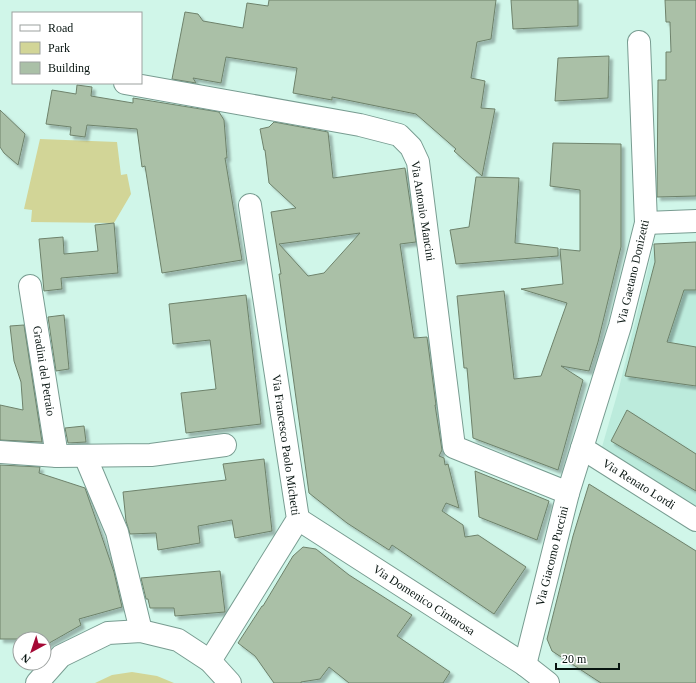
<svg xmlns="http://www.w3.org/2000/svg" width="696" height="683" font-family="'Times New Roman',serif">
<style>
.built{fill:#bcebdc}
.green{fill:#d2d597}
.building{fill:#aac0a7;stroke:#6e826b;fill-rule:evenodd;filter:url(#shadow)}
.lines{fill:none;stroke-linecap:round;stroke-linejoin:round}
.minor-casing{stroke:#789c91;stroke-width:24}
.minor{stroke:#fff;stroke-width:22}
.labels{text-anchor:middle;stroke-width:3;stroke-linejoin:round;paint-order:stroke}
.street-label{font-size:12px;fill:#071410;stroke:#fff}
</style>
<defs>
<filter id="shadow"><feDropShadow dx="3.5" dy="3.5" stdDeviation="1" flood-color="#0004"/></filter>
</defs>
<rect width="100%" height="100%" fill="#d0f6e9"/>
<path class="built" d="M696,243V506L602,447L619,388L654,244Z"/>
<g class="green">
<path d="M40,139L117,142L121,175L127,174L131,194L114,223L31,222L32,210L24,209Z"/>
<path d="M132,672L157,676L174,683H95L112,675Z"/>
</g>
<g class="building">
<path d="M269,0H496L491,39L477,42L471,78L485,81L481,108L495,109L482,176L454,151L456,149L416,114L332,97V100L293,93L297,68L226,57L221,83L193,78L196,83L172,79L185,12L198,14L203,21L243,28L247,3L268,6Z"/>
<path d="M511,0H578V26L513,29Z"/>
<path d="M665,0H696V196L657,197L658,80H666V52H671L670,22H666Z"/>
<path d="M609,56L608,98L555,101L558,58Z"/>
<path d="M77,85L92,87L91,96L133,103V98L219,112L224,120L227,158H225L242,260L162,273L145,166L142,167L137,129L87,125L85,137L70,135L71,127L46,124L52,90L76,94Z"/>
<path d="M0,110L25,134L18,165L4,153L0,147Z"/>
<path d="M274,122L328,132L333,178L405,168L416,242L400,244L414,338L427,337L436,405H435L442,450L439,456L444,458L445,465L448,464L459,508L446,503L442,511L463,525L465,537L478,535L526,567L494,614L392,545L389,550L347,523L309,493L279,274H281L271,212L296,208L269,183L265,150H264L260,129L269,127ZM360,233L324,273L308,276L279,244Z"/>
<path d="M553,143L621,144V247L598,342L589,371L561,366L583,380L558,470L473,438L467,368H464L457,296L504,291L514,379L541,376L567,303L521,289L563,284L560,249L580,251V190L550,186Z"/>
<path d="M476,177L519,178L515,243L558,248V256L456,264L450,230L469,227Z"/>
<path d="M114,223L118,273L61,278L62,289L44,291L39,239L63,237L64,254L98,251L95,225Z"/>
<path d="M696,242V290H684L667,342L696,347V386L625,376L655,262L654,244Z"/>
<path d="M246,295L261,424L186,433L181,393L216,389L210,340L173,344L169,304Z"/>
<path d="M64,315L69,369L56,371L48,317Z"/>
<path d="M24,325L42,442L0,440V405L23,410L21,382L14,361L10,326Z"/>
<path d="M627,410L696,454V491L611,441Z"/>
<path d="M84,426L86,442L68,443L65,428Z"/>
<path d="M264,459L272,531L235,538L232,520L198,526L200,543L158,550L156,533L130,534L126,521L123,492L226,480L223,464Z"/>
<path d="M0,465L40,467L39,473L85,488L114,572L122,607L79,619L81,625L44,646V639H0Z"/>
<path d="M475,471L549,501L537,540L479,517Z"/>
<path d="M589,484L696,551V683H601L552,651L547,639L573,536Z"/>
<path d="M303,547L316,549L349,575L412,615L397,636L450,672L443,683H349L329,667L320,679L301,682V683H274L255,656L238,643L262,606H263L293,556Z"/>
<path d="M220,571L225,612L175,616L174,608H150L148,599H146L141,578Z"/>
</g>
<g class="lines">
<defs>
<g id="minor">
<path d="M125,83L360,125L399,135L411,147L418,162L454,447L568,493"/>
<path d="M646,223L696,221"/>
<path d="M30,286L57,456"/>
<path d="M582,448L696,520"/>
<path d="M0,452L57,456L151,455L225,445"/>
<path d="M85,456L117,532L141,631"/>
<path d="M298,519L525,665L548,683"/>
<path d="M210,661L298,519L250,205"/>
<path d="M525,665L568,493L620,326L646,223L639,42"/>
<path d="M37,683L61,656L108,633L141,631L178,640L210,661L230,683"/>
</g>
</defs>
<use href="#minor" class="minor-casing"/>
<use href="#minor" class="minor"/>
</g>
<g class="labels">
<g class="street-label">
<text transform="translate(423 211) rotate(81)" y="4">Via Antonio Mancini</text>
<text transform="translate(633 272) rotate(-77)" y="4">Via Gaetano Donizetti</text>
<text transform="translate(44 371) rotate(81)" y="4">Gradini del Petraio</text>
<text transform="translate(286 445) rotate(82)" y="4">Via Francesco Paolo Michetti</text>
<text transform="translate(639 484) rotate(32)" y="4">Via Renato Lordi</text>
<text transform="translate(552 556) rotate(-76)" y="4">Via Giacomo Puccini</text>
<text transform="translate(424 600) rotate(33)" y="4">Via Domenico Cimarosa</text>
</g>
</g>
<rect x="12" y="12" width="130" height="72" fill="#ffffff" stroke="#9ca19f"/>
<rect x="20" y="25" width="20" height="6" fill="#ffffff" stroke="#9ca19f"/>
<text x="48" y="32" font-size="12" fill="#071410">Road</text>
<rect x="20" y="42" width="20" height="12" fill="#d2d597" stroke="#9ca19f"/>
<text x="48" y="52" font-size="12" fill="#071410">Park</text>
<rect x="20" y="62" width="20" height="12" fill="#aac0a7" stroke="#9ca19f"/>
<text x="48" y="72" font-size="12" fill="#071410">Building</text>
<g transform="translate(32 651) rotate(220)"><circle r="19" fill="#ffffff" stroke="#9ca19f"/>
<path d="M0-3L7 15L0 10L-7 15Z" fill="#a50935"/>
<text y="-6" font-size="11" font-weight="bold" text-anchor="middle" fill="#071410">N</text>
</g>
<path d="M556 663v6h63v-6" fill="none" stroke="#071410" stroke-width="2"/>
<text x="562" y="663" font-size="12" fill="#071410" stroke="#ffffff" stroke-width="3" paint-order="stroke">20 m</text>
</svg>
